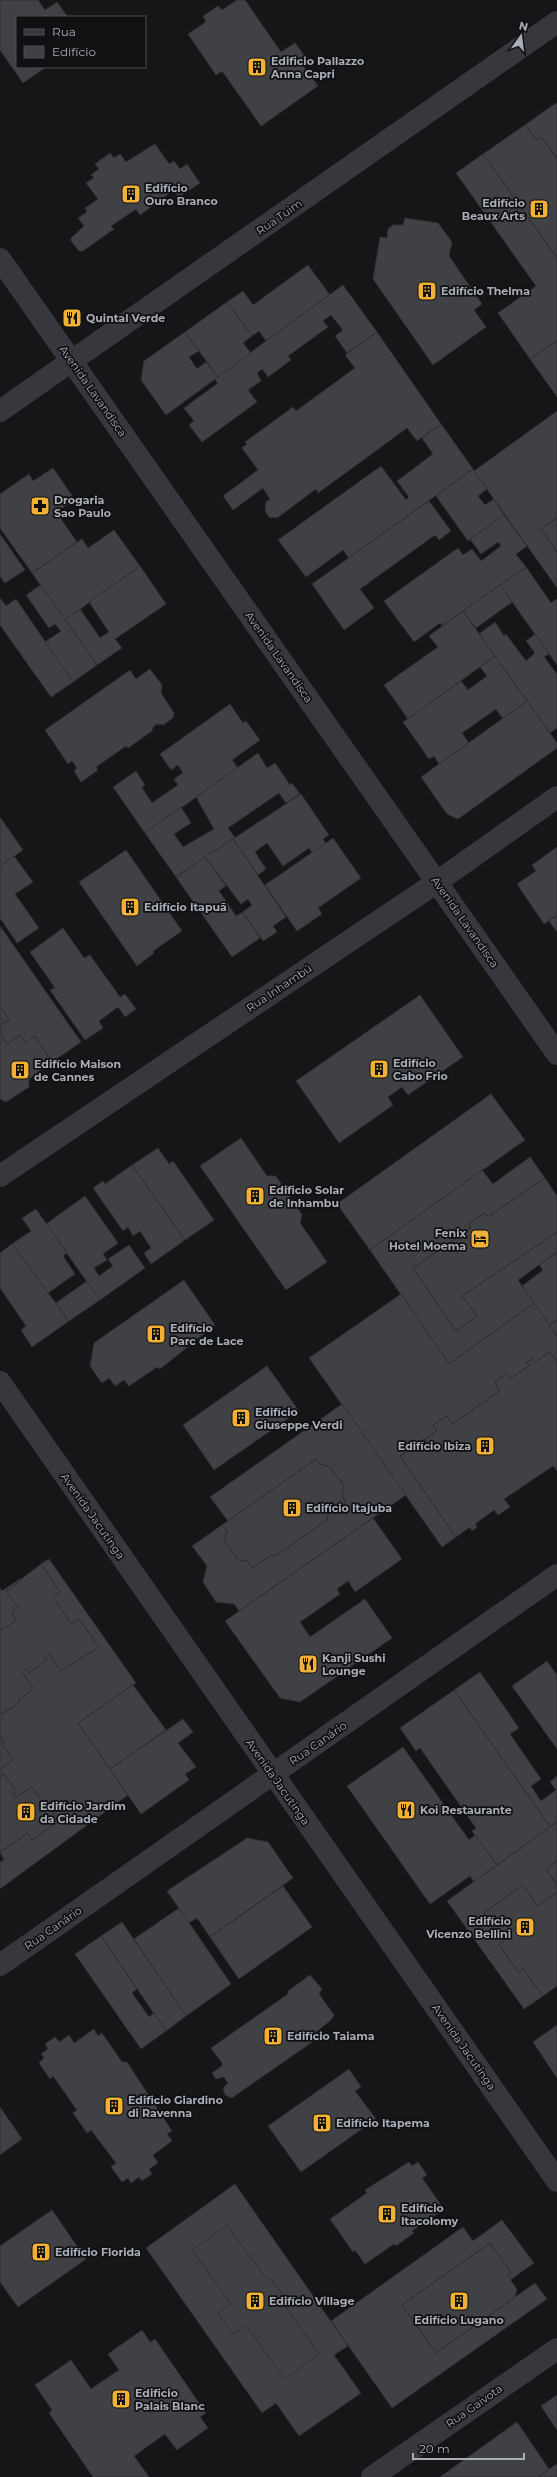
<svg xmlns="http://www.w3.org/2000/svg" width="557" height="2477" font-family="Montserrat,sans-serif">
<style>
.building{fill:#404145;stroke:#303034}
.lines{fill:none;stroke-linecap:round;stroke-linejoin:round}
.minor{stroke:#37383d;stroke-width:22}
.labels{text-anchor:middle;stroke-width:3.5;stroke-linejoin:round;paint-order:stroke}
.poi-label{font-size:11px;font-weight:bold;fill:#a8adb8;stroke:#111113;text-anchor:start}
.street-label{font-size:11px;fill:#a8adb8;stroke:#111113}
</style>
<rect width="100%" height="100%" fill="#161618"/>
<g class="building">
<path d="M0,0H38L45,10L57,2L68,17H17V67H46L23,83L0,50Z"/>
<path d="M237,0H245L281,52L295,43L307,59L301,63L318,86L261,126L222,71L216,75L188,34L206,22L203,16L218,6L222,10Z"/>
<path d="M556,103L557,104V159L541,137L537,140L525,125Z"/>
<path d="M525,125L537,140L541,137L557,159V258L483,154Z"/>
<path d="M155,144L169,164L174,161L180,169L187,164L200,183L178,198L174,190L140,215L136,209L111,226L114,229L83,251H79L71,241V238L84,226L78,218L87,212L85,208L98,199L86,183L94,178L91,175L99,169L95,164L110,153L114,158L120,154L126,162Z"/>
<path d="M483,154L557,258V341L530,359L498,313L536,286L456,173Z"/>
<path d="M405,218L438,223L452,242L449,256L482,304L474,310L486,327L433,365L373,279L380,237L387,238L388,229L393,225H403Z"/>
<path d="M308,265L330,295L266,341L259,331L252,336L227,302L243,291L253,305Z"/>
<path d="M343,285L377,332L347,353L335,336L343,330L331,315L323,321L328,327L288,356L291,360L268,377L262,369L257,373L261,381L248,390L257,402L202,442L189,425L194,421L184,408L218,383L214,379Z"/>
<path d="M227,302L252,336L243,343L251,353L218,377L185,332Z"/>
<path d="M185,332L199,351L189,357L197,369L206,362L218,377L166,415L141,380L144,361Z"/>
<path d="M377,332L441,424L417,441L407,428L318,493L316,489L277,518L269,517L265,511L266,502L270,499L263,488L233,510L223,496L258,470L242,448L247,444L245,442L293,407L296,411L355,368L345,355Z"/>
<path d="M557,341V397L530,359Z"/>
<path d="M557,411V518L541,529L557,552V588L474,471Z"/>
<path d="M441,424L473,469L349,558L343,550L306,577L278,540L381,466L406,500L409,497L397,481L433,454L422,438Z"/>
<path d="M53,468L75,500L56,512L77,542L32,573L0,528V494L29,474L33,481Z"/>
<path d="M473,469L487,489L478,496L485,505L494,499L504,515L468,541L436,496Z"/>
<path d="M429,501L451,531L439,540L435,535L360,589L374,608L344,630L312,584Z"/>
<path d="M504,515L527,546L516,554L526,567L442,626L440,623L414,642L384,601L458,548L463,555L472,549L481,561L501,546L498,542L481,554L470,539Z"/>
<path d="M557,518V552L541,529Z"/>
<path d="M114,530L140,566L65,620L32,573L82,539L88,548Z"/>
<path d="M0,534L25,570L5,583L0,576Z"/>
<path d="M140,566L166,604L115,639L122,648L97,665L65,620L80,609L100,638L109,632L89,602Z"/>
<path d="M526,567L551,603L556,599L557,601V665L500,585Z"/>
<path d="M41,585L97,665L73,682L45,642L61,631L55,624L49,628L26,595Z"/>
<path d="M500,585L512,602L476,628L463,611Z"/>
<path d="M0,598L6,606L16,599L73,682L51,697L0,625Z"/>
<path d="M463,611L495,656L408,719L384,685L438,647L429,636Z"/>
<path d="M495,622L504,636L506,634L526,661L535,653L526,641L535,634L549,654L544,657L557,674V728L550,733L479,634Z"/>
<path d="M495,656L527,701L503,719L496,709L462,733L469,743L439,764L434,756L429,759L403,722L461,681L468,690L487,676L480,667Z"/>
<path d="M150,669L162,685L161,693L174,713L173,718L163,725L157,724L153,727L152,731L128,748L126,746L96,767L98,770L81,782L74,771L77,768L72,761L68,764L45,730L130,670L136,679Z"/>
<path d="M527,701L557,743V748L458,819L447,814L421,777Z"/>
<path d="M230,704L243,723L246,721L260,740L232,760L238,768L145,833L113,787L136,771L145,785L142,788L152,803L178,785L174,779L183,773L178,765L171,770L160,754Z"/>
<path d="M258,753L267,768L275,763L290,785L292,783L300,794L286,803L279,793L228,828L235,838L233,839L176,877L145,833L181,807L191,823L174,834L183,847L214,829L196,797Z"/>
<path d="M301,794L329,835L323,839L326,844L312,853L309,848L283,866L267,843L255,852L266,869L258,875L233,839Z"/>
<path d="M0,817L23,850L0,866Z"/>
<path d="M333,838L361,878L318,908L322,914L297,931L265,885Z"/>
<path d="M233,839L286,917L273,926L277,932L263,941L243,912L252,905L248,899L241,904L205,857Z"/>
<path d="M557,847V915L544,924L517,884L536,871L532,865Z"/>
<path d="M126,850L182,931L153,951L154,953L137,966L79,882Z"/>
<path d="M14,856L33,882L15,894L39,928L17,943L0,918V866Z"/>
<path d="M205,857L226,886L219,891L236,916L243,912L260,938L232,957L176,877Z"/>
<path d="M557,915V932L549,921Z"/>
<path d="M0,926L81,1042L52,1062L35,1036L26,1043L20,1035L7,1044L0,1033V1025L9,1020L0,1007Z"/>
<path d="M63,928L84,958L90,955L120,997L125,994L136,1009L125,1017L118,1007L99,1021L103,1028L85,1040L50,990L55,988L30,952Z"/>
<path d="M420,995L463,1057L408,1095L402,1087L388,1097L393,1105L339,1143L296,1081Z"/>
<path d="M0,1007L9,1020L0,1025Z"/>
<path d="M0,1033L7,1044L20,1035L26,1043L35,1036L52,1062L29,1079V1087L6,1102L0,1099Z"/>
<path d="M491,1094L525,1140L370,1250L337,1204Z"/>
<path d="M241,1138L267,1176H276L302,1215L300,1223L327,1262L286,1290L200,1166Z"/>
<path d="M158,1148L169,1164L173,1161L214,1220L185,1240L132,1165Z"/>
<path d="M530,1157L545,1178L488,1217L485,1213L468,1224L471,1228L413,1268L456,1331L477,1316L462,1296L557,1232V1252L518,1280L534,1303L449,1364L370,1250L482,1170L493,1184Z"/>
<path d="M132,1165L185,1240L151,1264L144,1253L151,1248L140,1231L133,1236L128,1227L123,1231L93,1188L103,1181L105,1184Z"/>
<path d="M545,1178L557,1196V1232L462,1296L477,1316L456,1331L413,1268L471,1228L468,1224L485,1213L488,1217Z"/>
<path d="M85,1196L118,1243L103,1254L107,1260L94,1268L99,1276L113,1266L108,1259L129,1245L145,1268L100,1300L46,1224Z"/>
<path d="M36,1209L67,1253L63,1256L75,1274L48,1293L12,1244L31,1231L22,1218Z"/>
<path d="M12,1244L69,1321L32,1347L21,1330L26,1326L0,1288V1253Z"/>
<path d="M557,1252V1320L549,1325L522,1286L543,1270L539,1265Z"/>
<path d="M184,1280L215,1325L160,1369L157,1367L129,1386L124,1380L115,1386L109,1378L102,1383L90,1366L94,1343Z"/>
<path d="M87,1281L100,1300L69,1321L56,1303Z"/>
<path d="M401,1294L449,1364L534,1303L557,1336V1362L550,1352L535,1362L532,1359L527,1362L529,1366L511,1378L507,1373L495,1382L500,1391L452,1424L447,1416L433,1425L437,1431L419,1443L416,1440L411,1444L414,1448L400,1456L456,1537L442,1547L309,1358Z"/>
<path d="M557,1320V1336L549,1325Z"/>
<path d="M550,1352L557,1362V1471L553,1466L504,1499L510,1507L498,1515L494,1510L475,1524L477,1527L472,1531L470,1527L456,1537L400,1456L414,1448L411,1444L416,1440L419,1443L437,1431L433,1425L447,1416L452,1424L500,1391L495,1382L507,1373L511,1378L529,1366L527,1362L532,1359L535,1362Z"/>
<path d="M267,1366L299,1411L214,1470L183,1425Z"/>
<path d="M342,1404L406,1495L239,1611L234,1604L216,1602L203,1582L207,1566L192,1546L222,1525L227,1531L225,1541L238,1560L248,1561L252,1568L271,1555L275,1556L327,1520L328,1514L346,1502L342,1496L344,1486L330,1467L320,1464L316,1459L228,1521L210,1497Z"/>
<path d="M316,1459L320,1464L330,1467L344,1486L342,1496L346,1502L328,1514L327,1520L275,1556L271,1555L252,1568L248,1561L238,1560L225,1541L227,1531L222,1525Z"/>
<path d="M373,1518L402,1559L355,1592L348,1581L337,1589L340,1594L300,1622L310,1637L365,1599L392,1638L300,1702L280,1698L225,1621Z"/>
<path d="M49,1559L136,1683L78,1723L128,1795L0,1889V1862L4,1860L0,1852L28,1833L32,1840L59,1821L45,1801L43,1803L32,1787L15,1798L13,1795L17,1792L4,1774L0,1777V1769L13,1760L2,1744L5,1743L0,1736V1711L2,1714L20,1702L18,1700L33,1689L22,1672L26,1669L29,1673L47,1660L45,1657L49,1654L60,1671L99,1647L79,1619L71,1624L53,1597L60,1592L41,1564Z"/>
<path d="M41,1564L60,1592L53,1597L71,1624L79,1619L99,1647L60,1671L49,1654L45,1657L47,1660L29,1673L26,1669L22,1672L33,1689L18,1700L20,1702L2,1714L0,1711V1627L2,1630L16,1620L12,1613L18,1608L6,1591Z"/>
<path d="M20,1579L21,1581L6,1591L18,1608L12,1613L16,1620L2,1630L0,1627V1588L2,1591Z"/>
<path d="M547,1661L557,1675V1749L512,1686Z"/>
<path d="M480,1672L519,1728L510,1734L541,1779L531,1786L541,1801L556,1790L550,1782L557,1776V1822L550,1827L454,1690Z"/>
<path d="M133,1685L166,1730L110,1769L78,1723Z"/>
<path d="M454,1690L550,1827L497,1865L472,1831L476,1828L420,1748L416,1751L400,1728Z"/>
<path d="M183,1719L193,1732L178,1743L196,1767L185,1774L189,1780L141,1814L110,1769Z"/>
<path d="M0,1736L5,1743L2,1744L13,1760L0,1769Z"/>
<path d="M403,1747L469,1840L475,1835L497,1865L474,1882L470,1876L430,1904L347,1786Z"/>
<path d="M4,1774L17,1792L13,1795L15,1798L32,1787L43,1803L45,1801L59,1821L32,1840L28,1833L0,1852V1777Z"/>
<path d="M557,1822V1861L546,1869L557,1885V1892L537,1906L523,1885L484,1913L504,1941L499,1944L518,1972L523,1969L543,1996L524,2009L447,1901Z"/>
<path d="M247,1838L268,1842L293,1878L210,1937L197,1918L189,1923L167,1891Z"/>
<path d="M557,1861V1885L546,1869Z"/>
<path d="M523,1885L537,1906L557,1892V1986L543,1996L523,1969L518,1972L499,1944L504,1941L484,1913Z"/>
<path d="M283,1886L312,1927L239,1979L210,1937Z"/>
<path d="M179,1908L231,1984L186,2016L134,1939Z"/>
<path d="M122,1922L186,2016L166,2031L101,1936Z"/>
<path d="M101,1936L137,1989L132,1993L149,2017L154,2013L166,2031L141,2049L75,1954Z"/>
<path d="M310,1975L322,1989L319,1994L334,2015L331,2020L316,2032L318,2038L236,2095L232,2098L225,2095L223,2088L228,2083L224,2077L216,2079L212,2073L222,2066V2063L211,2048L288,1994V1991Z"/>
<path d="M557,2025V2078L533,2042Z"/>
<path d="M94,2029L98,2036L102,2033L122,2062H127L172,2131L167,2134L172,2141L153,2155L158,2163L149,2169L152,2174L142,2181L139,2177L131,2183L128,2178L122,2182L111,2167L116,2163L91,2130L87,2133L73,2113L77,2110L53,2076L50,2079L39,2063L44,2058L41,2054L48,2049L45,2044L55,2037L59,2042L69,2035L74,2043Z"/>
<path d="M349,2069L361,2087L355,2091L376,2119L301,2172L268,2126Z"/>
<path d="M0,2107L22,2139L0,2155Z"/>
<path d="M409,2162L412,2166L418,2162L427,2175L422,2178L444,2209L412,2231L414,2233L396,2246L394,2244L365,2264L355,2250L353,2252L330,2219L367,2193L365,2190Z"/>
<path d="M235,2184L348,2346L334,2355L361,2393L299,2436L276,2403L262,2413L146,2248Z"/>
<path d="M52,2210L86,2259L18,2307L0,2282V2246Z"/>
<path d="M502,2220L534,2263L510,2280L507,2275L511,2273L490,2243L402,2305L436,2353L535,2283L547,2299L392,2408L331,2321L463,2227L473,2241Z"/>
<path d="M227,2225L268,2281L271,2279L283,2295L279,2298L319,2354L285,2379L246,2325L233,2334L218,2313L231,2304L192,2250Z"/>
<path d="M490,2243L511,2273L507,2275L517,2289L515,2297L436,2353L402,2305Z"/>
<path d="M142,2330L150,2342L155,2339L206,2413L200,2417L208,2428L177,2450L165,2434L134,2456L149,2477H93L49,2413L52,2410L35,2385L71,2360L91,2389L119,2370L108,2354Z"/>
<path d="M557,2395V2430L541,2406Z"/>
<path d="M517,2422L549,2469L538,2477H440Z"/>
<path d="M557,2464V2477H538L549,2469Z"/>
</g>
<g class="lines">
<g class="minor">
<path d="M0,259L557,1054"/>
<path d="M0,411L557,22"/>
<path d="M0,1176L437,882L557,797"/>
<path d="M0,1382L557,2181"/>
<path d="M0,1965L557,1575"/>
<path d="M372,2477L557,2349"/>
</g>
</g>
<defs>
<symbol id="building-square" viewBox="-11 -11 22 22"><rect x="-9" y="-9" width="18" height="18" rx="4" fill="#f2b134" stroke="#111113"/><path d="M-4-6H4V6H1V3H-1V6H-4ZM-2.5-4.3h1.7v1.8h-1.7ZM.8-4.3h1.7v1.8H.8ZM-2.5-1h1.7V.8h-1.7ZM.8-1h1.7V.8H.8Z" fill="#111"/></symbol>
<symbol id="restaurant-square" viewBox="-11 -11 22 22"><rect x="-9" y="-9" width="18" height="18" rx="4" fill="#f2b134" stroke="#111113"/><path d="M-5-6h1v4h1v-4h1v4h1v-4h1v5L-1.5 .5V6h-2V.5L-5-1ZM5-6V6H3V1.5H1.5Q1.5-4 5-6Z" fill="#111"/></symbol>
<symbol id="pharmacy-square" viewBox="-11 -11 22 22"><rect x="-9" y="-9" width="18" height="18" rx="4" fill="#f2b134" stroke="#111113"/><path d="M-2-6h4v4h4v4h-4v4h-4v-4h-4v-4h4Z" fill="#111"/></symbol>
<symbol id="hotel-square" viewBox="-11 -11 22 22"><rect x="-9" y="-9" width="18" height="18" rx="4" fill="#f2b134" stroke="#111113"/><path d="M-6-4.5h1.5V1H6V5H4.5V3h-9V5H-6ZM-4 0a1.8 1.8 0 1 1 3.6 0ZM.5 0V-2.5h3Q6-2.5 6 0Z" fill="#111"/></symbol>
</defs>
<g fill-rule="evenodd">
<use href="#building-square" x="246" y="56" width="22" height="22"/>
<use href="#building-square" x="120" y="183" width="22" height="22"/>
<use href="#building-square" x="528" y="198" width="22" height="22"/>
<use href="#building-square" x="416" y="280" width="22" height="22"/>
<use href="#restaurant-square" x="61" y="307" width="22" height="22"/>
<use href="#pharmacy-square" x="29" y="495" width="22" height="22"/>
<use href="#building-square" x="119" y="896" width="22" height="22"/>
<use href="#building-square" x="368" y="1058" width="22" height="22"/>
<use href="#building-square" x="9" y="1059" width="22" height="22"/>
<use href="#building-square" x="244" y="1185" width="22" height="22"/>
<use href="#hotel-square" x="469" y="1228" width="22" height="22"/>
<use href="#building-square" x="145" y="1323" width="22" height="22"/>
<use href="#building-square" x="230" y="1407" width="22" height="22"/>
<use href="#building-square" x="474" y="1435" width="22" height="22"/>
<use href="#building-square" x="281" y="1497" width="22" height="22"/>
<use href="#restaurant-square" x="297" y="1653" width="22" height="22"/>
<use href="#restaurant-square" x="395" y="1799" width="22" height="22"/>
<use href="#building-square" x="15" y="1801" width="22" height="22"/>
<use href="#building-square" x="514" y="1916" width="22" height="22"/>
<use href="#building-square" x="262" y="2025" width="22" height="22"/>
<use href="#building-square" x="103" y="2095" width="22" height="22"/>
<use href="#building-square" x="311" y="2112" width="22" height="22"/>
<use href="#building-square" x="376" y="2203" width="22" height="22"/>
<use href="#building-square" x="30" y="2241" width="22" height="22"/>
<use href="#building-square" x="244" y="2290" width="22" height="22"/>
<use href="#building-square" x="448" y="2290" width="22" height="22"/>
<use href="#building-square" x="110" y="2388" width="22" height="22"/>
</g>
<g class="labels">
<g class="poi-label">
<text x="271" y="65">Edificio Pallazzo<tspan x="271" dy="13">Anna Capri</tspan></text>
<text x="145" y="192">Edifício<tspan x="145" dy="13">Ouro Branco</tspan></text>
<text x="525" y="207" text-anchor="end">Edifício<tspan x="525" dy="13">Beaux Arts</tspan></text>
<text x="441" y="295">Edifício Thelma</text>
<text x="86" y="322">Quintal Verde</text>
<text x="54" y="504">Drogaria<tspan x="54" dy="13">Sao Paulo</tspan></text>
<text x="144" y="911">Edifício Itapuã</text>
<text x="393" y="1067">Edifício<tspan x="393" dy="13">Cabo Frio</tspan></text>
<text x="34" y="1068">Edifício Maison<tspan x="34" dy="13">de Cannes</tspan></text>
<text x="269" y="1194">Edificio Solar<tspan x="269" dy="13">de Inhambu</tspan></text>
<text x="466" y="1237" text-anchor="end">Fenix<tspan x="466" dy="13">Hotel Moema</tspan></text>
<text x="170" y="1332">Edifício<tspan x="170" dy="13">Parc de Lace</tspan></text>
<text x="255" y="1416">Edifício<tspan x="255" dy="13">Giuseppe Verdi</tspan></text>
<text x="471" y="1450" text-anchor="end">Edifício Ibiza</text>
<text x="306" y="1512">Edifício Itajuba</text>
<text x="322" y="1662">Kanji Sushi<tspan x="322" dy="13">Lounge</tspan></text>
<text x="40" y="1810">Edifício Jardim<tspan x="40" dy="13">da Cidade</tspan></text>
<text x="420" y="1814">Koi Restaurante</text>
<text x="511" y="1925" text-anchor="end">Edifício<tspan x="511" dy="13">Vicenzo Bellini</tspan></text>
<text x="287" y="2040">Edifício Taiama</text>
<text x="128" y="2104">Edificio Giardino<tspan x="128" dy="13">di Ravenna</tspan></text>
<text x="336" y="2127">Edifício Itapema</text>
<text x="401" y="2212">Edifício<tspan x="401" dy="13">Itacolomy</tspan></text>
<text x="55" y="2256">Edifício Florida</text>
<text x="269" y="2305">Edifício Village</text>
<text x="459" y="2324" text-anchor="middle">Edifício Lugano</text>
<text x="135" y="2397">Edificio<tspan x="135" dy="13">Palais Blanc</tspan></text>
</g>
<g class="street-label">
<text transform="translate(279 217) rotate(-35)" y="4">Rua Tuim</text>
<text transform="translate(93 391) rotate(55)" y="4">Avenida Lavandisca</text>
<text transform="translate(279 657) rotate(55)" y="4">Avenida Lavandisca</text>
<text transform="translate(465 922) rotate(55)" y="4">Avenida Lavandisca</text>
<text transform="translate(279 988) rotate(-34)" y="4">Rua Inhambú</text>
<text transform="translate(93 1516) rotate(55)" y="4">Avenida Jacutinga</text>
<text transform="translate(318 1743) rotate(-35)" y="4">Rua Canário</text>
<text transform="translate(278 1782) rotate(55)" y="4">Avenida Jacutinga</text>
<text transform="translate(53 1928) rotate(-35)" y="4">Rua Canário</text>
<text transform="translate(464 2047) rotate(55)" y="4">Avenida Jacutinga</text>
<text transform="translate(474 2406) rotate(-35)" y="4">Rua Gaivota</text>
</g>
</g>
<rect x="16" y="16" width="130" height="52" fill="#111113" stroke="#4d4f55"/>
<rect x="24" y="29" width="20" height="6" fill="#37383d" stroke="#4d4f55"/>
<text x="52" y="36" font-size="12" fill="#a8adb8">Rua</text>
<rect x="24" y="46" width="20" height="12" fill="#404145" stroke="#4d4f55"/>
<text x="52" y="56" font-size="12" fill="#a8adb8">Edifício</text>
<g transform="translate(521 36) rotate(14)" stroke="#111113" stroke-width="3" paint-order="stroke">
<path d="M0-3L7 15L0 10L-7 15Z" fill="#a8adb8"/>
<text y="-6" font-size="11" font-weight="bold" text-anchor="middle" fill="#a8adb8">N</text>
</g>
<path d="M413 2453v6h111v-6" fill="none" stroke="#a8adb8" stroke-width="2"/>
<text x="419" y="2453" font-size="12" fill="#a8adb8" stroke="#111113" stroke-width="3" paint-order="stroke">20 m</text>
</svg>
